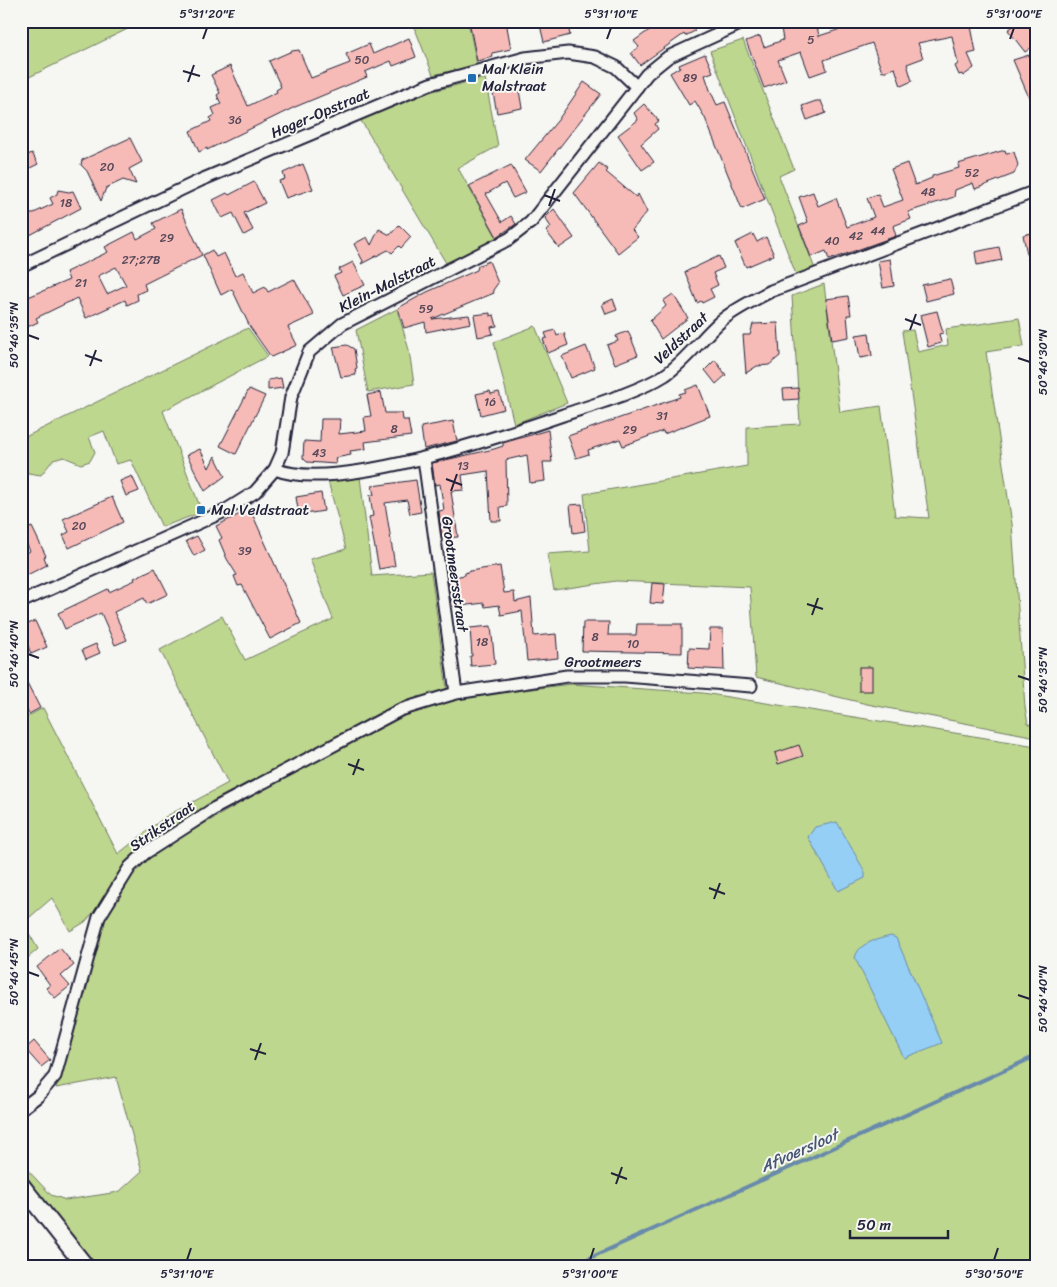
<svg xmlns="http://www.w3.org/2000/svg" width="1057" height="1287" font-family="Sriracha,sans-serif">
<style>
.green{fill:#bed78e;stroke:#707c64}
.water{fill:#96cff6;stroke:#688aab}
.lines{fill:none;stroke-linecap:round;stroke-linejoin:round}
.stream{stroke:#688aab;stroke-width:4}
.building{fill:#f7bbb7;stroke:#22223b;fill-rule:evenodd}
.minor-casing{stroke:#22223b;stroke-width:15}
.secondary-casing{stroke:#22223b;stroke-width:20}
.minor{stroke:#f6f6f2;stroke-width:11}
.secondary{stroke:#f6f6f2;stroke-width:16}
.ticks{fill:none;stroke:#22223b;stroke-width:2}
.poi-dot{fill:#1f6fb2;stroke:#f6f6f2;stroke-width:2}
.labels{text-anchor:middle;stroke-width:4;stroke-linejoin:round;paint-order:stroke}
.number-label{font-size:12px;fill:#57485a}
.poi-label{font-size:15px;fill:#22223b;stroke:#f6f6f2;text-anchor:start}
.street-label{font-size:15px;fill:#22223b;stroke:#f6f6f2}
.water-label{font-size:16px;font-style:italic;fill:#455673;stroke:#f6f6f2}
.neatline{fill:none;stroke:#22223b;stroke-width:2}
.ticks-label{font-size:12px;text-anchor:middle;fill:#22223b}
</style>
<rect width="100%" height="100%" fill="#f6f6f2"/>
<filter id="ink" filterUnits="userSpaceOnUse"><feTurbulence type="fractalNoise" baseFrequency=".02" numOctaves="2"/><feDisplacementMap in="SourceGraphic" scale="10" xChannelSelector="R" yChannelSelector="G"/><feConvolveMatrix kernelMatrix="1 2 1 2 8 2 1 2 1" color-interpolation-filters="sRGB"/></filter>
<g filter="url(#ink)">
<g class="green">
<path d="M21,21H144L21,81Z"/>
<path d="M412,21H468L477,65L433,75Z"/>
<path d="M743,40L794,169L779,176L815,269L797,277L710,51Z"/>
<path d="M485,78L498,146L458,168L497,238L446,263L360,119L429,92Z"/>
<path d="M824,284L840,412L881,406L895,516L929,518L902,331L913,330L918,352L948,345L946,329L1019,318L1024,346L986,352L1012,524L1025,707L1028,724L1036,725V737L867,704L756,677L750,587L616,581L554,590L547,554L590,551L584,494L747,466V427L800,424L792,296Z"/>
<path d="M397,309L409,350L414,384L368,392L356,330Z"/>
<path d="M535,326L567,403L514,424L494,342Z"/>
<path d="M248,328L268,356L163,411L202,512L162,527L131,460L116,464L104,431L89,437L95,452L90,461L81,464L64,457L53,460L41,475L28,473L21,463V439Z"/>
<path d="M360,477L372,576L431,572L447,690L218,800L150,841L124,866L95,911L85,922L70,931L52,898L23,923L38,949L21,964V854L28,851L21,838V720L43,708L118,854L165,817L228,783L160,650L222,616L245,660L333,619L310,559L346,549L328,481Z"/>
<path d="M571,684L703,693L1036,746V1266H96L21,1172V1163L51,1195L66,1200L119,1192L142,1171L116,1077L56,1088L99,927L135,869L162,848L312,762L405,713L461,698Z"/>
</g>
<g class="water">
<path d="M837,822L865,872V878L838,891L808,837L815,827Z"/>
<path d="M891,936L896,938L942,1043L904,1058L855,958C859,942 876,940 891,936Z"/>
</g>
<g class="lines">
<path class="stream" d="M572,1266L1036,1056"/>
</g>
<g class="building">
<path d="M469,21H506L511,49L492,53L493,57L477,61Z"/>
<path d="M539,21H567L570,35L544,42Z"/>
<path d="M662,21H690L695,31L685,36L684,34L640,65L631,53L639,47L634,41Z"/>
<path d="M855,21H970L976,52L968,54L974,68L963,76L962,74L959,75L955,66L958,64L952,36L918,43L923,58L907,64L912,81L901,86L895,68L882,72L872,43L824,60L827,70L810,76L801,52L778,60L786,80L764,88L746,41L760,36L764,47L783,40L781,28L796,27L816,22L819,36L856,24Z"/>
<path d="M1020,21H1036L1030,28L1036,36V44L1025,52L1008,30Z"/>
<path d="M409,38L416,57L393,66L391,61L365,72L367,77L295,107L207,150V148L199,152L190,131L211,121L210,118L215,115L212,108L221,104L217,95L220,93L211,75L230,66L248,106L277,92L276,90L281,87L269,61L292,51L299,50L311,78L350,63L346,54L369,44L373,54Z"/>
<path d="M705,54L713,72L705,75L710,90L717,105L725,102L765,199L742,209L705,118L695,101L689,105L670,73L680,67L679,65Z"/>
<path d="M1029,55L1036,69V114L1013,60Z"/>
<path d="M584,82L601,94L541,171L525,160L558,120Z"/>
<path d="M519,90L522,108L497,113L493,93Z"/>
<path d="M816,101H821L826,113L807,120L802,106Z"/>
<path d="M644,104L659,121L655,124L658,129L641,144L654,162L642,170L618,135L638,120L634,113Z"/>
<path d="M130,138L142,162L129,169L136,184L123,180L106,188L101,201L87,171L81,165L82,160Z"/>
<path d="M1005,150L1006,153L1014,152L1018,165L1014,174L975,189L973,183L955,190L954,197L908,212L911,219L893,226L896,236L829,260L826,251L811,257L799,226L808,222L799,197L813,192L818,206L836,198L847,227L874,217L867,198L878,194L883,207L903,200L891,169L907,163L915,185L932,178V176L959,168L958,164Z"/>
<path d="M32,153L38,164L28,169L23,157Z"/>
<path d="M599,163L608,170L606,172L636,197L638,194L647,212L632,230L638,237L618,253L574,193Z"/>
<path d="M303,164L313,189L286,198L279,181L285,179L283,173Z"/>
<path d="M511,165L526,192L513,198L505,183L486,194L502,222L511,216L516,224L497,237L469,186Z"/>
<path d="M254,182L265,203L244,213L253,230L244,235L233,213L222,218L213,200L227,193L229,195Z"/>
<path d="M58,190L69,192L73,191L81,208L28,236L21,219L53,204L50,198L57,194Z"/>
<path d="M181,209L202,255L144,284L146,290L137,294L138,300L127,305L125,300L86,318L77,298L36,318L38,322L21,330V300L69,280L66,272L108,252L105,247L134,232L137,239L156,229L153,223ZM116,267L126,285L107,294L98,276Z"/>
<path d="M554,209L574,238L559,248L546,231L551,227L545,218Z"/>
<path d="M399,225L411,237L401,248L399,246L392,253L388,250L361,264L363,261L354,244L367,237L371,245L379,229L390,235Z"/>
<path d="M1036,232V271L1031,272L1023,235Z"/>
<path d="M753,234L757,242L766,237L774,255L746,267L735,243Z"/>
<path d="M999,247L1002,260L977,265L975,252Z"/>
<path d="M212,250L216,257L224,253L235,276L243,272L253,293L265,287L268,292L294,279L314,315L288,327L297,345L271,357L250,327L232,289L221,295L203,255Z"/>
<path d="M719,256L724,268L713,273L718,285L710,289L714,297L702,303L701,301L697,303L685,272Z"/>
<path d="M890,259L894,286L883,288L878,261Z"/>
<path d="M489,261L498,283L493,290L494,293L432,319L469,315L471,323L426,332L425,322L404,328L398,308L427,292L477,270L478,266Z"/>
<path d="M353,262L365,285L343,295L334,276L341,273L339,269Z"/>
<path d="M950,279L954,294L926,301L922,285Z"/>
<path d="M673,294L688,318L661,339L650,321L666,306L663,301Z"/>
<path d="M848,296L851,315H847L849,337L832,340L826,299Z"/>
<path d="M613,299L617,310L606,314L602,304Z"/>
<path d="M937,311L943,333L939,334L941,343L928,347L920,315Z"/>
<path d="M490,313V316L494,315L497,326L491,327L493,334L478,337L474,315Z"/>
<path d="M778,323L780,356L769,365L757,366L746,373L743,335H750L753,324Z"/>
<path d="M555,330L557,336L564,333L568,345L548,353L543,339L547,338L545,333Z"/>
<path d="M628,331L638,355L615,364L607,345L618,341L616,336Z"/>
<path d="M869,333L872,356L860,358L856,335Z"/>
<path d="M347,345L354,349L357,368L355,369L356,375L341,377L333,347Z"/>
<path d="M586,346L595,368L571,378L562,356Z"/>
<path d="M715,360L726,375L716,384L705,370Z"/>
<path d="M281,378L283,388L268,390V380Z"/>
<path d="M698,385L710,416L664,434L663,431L623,446L620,439L588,450L589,454L576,458L568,436L680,397L679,394L686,392L685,390Z"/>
<path d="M798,388L799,399L784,400L783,389Z"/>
<path d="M249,389L265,396L236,454L220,446Z"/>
<path d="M490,391L491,394L499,392L504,409L481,415L476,394Z"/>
<path d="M381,392L385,413H402L403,420H408L411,436L365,442L366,449L350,451L351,455L335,458L336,464L307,462L303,458L304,441L320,442L321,419H340L339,434L366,431L364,417L371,416L367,395Z"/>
<path d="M453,421L457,441L424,449L421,427Z"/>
<path d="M548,430L552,462H543L545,481L530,483L527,455L506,460L507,506L500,507L501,521H491L488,471L462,475L464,490L451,491L458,537L442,538L439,511L444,510L440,484L435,485L432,463L494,449L503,446V443Z"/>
<path d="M200,449L209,468L215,456L225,476L205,491L187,455Z"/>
<path d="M132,476L139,491L126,496L120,481Z"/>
<path d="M416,480L421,512L410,514L407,500L385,503L395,566L379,569L369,517L373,516L370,495H374L372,486Z"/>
<path d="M321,493L324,511L299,515L296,497Z"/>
<path d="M112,497L123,522L69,548L63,535L69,532L63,519Z"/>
<path d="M582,504L585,531L573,533L570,505Z"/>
<path d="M250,509L301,623L270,639L242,585L238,586L234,576L237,575L227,559L219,540L222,538L216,526Z"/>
<path d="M32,527L46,556L44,557L47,565L21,578V556L30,551L21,532Z"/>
<path d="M197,536L205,550L194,556L186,541Z"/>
<path d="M500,566L504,593L514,592L515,602L531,598L534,636L556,634L558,658L527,661L522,611L501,615L499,605L485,607L484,603L452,607L448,578L465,575V573L470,571Z"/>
<path d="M155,568L168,594L147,604L144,598L114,612L127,640L115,645L101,613L65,629L58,613L108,589L109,592L135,580L134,578Z"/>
<path d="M652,583L665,584L663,604L650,603Z"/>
<path d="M35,621L47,647L31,654L21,627Z"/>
<path d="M583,622H609L608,635H636L637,624H682V653L582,651Z"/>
<path d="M491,626L495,664L471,666L470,656H472L470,628Z"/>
<path d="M710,629H723L724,670L688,668L689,648L709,649Z"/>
<path d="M96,644L100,653L86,659L82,650Z"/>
<rect x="859" y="667" width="13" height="24"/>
<path d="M21,671L40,708L29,714L21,700Z"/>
<path d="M799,745L803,756L778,764L775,753Z"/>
<path d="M60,948L74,965L61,976L70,986L55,998L46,988L50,985L37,967Z"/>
<path d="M34,1041L50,1060L41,1067L25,1049Z"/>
</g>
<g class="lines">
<defs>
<g id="minor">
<path d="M21,266L201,180L430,84L525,58L568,53L595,57L616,67L637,87"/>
<path d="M424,459L456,693"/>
<path d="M275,469C335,494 502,436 566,414C596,404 638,392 665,375C687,360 702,337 722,320C737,308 754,300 771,291L1036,191"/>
<path d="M21,602L223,512L255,492L275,469L282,453L291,397L309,352L342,324L509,239L531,222L647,74L668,57L738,25L742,21"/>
<path d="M21,1109L38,1096L55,1076L99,917L130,867L145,853L215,808L400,710L456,693L567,676H625L751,686"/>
</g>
<path id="secondary" d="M21,1185L85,1266"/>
</defs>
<use href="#minor" class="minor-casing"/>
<use href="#secondary" class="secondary-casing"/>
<use href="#minor" class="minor"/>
<use href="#secondary" class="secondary"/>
</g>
</g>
<path class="ticks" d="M203,39L207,28M607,39L611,28M1010,39L1014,28M183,71L200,76M188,82L194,65M544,195L560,201M549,206L555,189M905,319L921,325M910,330L916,314M28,335L39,339M85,355L102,361M1018,358L1030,362M90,366L96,350M446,479L462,485M451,491L457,474M807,604L823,609M812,615L818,598M28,654L39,658M1018,676L1030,680M348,764L364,770M353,775L359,759M709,888L725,894M714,899L720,883M28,972L39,976M1018,995L1030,999M250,1049L266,1054M255,1060L261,1043M611,1173L627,1179M616,1184L622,1167M187,1260L191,1248M590,1260L594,1248M994,1260L998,1248"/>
<g class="poi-dot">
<rect x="467" y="73" width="10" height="10" rx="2.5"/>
<rect x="196" y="505" width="10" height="10" rx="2.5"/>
</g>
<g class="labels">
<g class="number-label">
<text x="811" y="44">5</text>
<text x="362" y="64">50</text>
<text x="690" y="82">89</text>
<text x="235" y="124">36</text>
<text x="107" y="171">20</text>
<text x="972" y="177">52</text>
<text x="928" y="196">48</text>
<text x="66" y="207">18</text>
<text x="878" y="235">44</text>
<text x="856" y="240">42</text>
<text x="167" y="242">29</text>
<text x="832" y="245">40</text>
<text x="141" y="264">27;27B</text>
<text x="81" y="287">21</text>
<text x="426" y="313">59</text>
<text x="490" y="406">16</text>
<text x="662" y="420">31</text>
<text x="394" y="433">8</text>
<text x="630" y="434">29</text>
<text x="319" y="457">43</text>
<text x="463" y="470">13</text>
<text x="79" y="530">20</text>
<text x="245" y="555">39</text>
<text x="595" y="641">8</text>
<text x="482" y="646">18</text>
<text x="633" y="648">10</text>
</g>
<g class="poi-label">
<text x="482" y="74">Mal Klein<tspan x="482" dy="17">Malstraat</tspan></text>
<text x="211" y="515">Mal Veldstraat</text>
</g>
<g class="street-label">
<text transform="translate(320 113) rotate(-23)" y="5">Hoger-Opstraat</text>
<text transform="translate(387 284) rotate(-27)" y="5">Klein-Malstraat</text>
<text transform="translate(681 338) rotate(-43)" y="5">Veldstraat</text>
<text transform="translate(455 574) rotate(82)" y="5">Grootmeersstraat</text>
<text x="603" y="667">Grootmeers</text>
<text transform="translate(162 826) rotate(-35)" y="5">Strikstraat</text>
</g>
<g class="water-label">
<text transform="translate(799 1150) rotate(-24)" y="6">Afvoersloot</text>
</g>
</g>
<rect width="1057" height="1287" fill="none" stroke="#f6f6f2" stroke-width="55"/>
<path d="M850 1230v8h98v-8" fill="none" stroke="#22223b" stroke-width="2.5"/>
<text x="857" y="1230" font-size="15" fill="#22223b" stroke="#f6f6f2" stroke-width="4" paint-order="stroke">50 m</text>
<rect x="28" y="28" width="1002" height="1232" class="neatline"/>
<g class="ticks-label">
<text x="207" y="18">5°31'20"E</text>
<text x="611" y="18">5°31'10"E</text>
<text x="1014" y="18">5°31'00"E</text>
<text transform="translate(14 335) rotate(-90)" y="4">50°46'35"N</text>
<text transform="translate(1043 362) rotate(-90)" y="4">50°46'30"N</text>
<text transform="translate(14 654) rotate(-90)" y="4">50°46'40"N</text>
<text transform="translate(1043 680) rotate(-90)" y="4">50°46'35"N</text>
<text transform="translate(14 972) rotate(-90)" y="4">50°46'45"N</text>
<text transform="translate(1043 999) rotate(-90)" y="4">50°46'40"N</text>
<text x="187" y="1278">5°31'10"E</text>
<text x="590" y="1278">5°31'00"E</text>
<text x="994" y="1278">5°30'50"E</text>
</g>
</svg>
